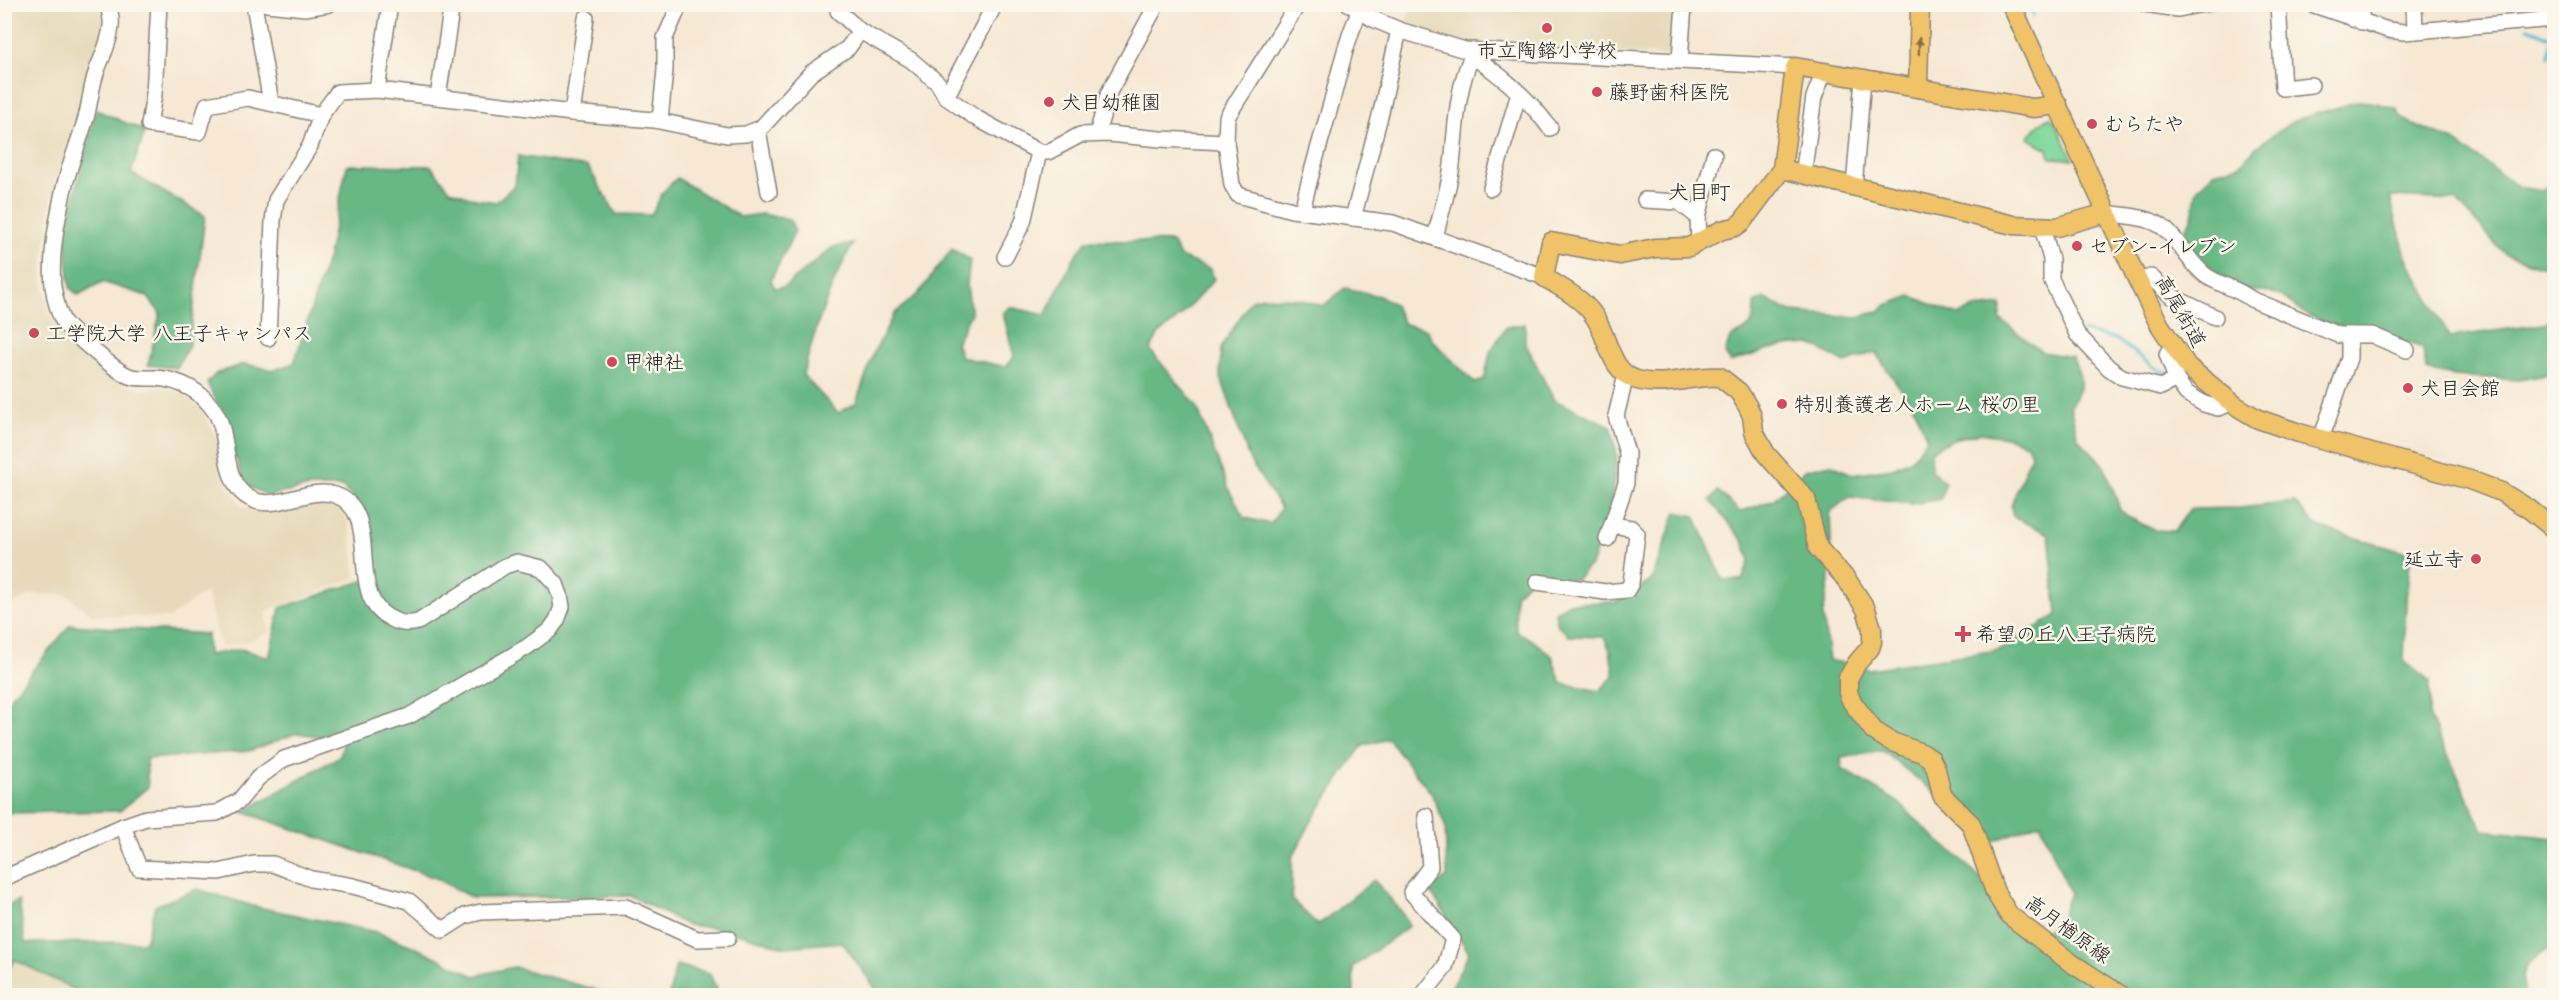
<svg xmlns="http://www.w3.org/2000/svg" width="2559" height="1000" font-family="'Comic Neue','Klee One',sans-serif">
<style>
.built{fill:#e6daba}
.green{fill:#7fd79c;stroke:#4e7a5c;stroke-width:1.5}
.forest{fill:#67b884;stroke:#426a50;stroke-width:1.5;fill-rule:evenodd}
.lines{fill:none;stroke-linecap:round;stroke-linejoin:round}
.stream{stroke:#53bccf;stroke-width:3}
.minor-casing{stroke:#898278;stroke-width:18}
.major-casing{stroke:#898278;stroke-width:21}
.minor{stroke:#fff;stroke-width:15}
.major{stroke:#f0c369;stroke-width:18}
.oneway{fill:#867042}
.poi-dot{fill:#d1495b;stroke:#fbf7ec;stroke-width:2}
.labels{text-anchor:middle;stroke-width:5;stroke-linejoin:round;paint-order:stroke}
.poi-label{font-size:20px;fill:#1c1c1c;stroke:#fbf7ec;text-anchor:start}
.street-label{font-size:20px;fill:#1c1c1c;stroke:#fbf7ec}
.neighbourhood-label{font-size:21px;fill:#1c1c1c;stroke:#fbf7ec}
</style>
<rect width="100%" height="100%" fill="#fbf7ec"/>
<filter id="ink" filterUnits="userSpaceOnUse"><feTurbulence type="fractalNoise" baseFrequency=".0167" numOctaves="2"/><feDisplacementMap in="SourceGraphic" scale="12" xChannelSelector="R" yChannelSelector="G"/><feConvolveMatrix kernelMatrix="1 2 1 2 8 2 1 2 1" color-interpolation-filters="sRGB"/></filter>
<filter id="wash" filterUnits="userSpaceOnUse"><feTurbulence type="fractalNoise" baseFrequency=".008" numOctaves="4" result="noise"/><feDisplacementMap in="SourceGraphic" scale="24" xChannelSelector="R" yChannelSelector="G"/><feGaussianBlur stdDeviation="1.35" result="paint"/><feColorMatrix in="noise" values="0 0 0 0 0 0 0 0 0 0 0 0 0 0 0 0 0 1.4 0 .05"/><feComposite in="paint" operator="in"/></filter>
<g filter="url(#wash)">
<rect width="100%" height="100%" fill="#f6e8d3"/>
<g class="built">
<path d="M5,5H99L105,14V27L101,43L90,71L54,188L46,239L42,274L47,305L55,325L71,342L122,384L142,389L162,388L182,393L200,408L216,438L223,479L242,506L257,511L314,501L330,503L341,509L348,522L356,578L266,611L269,632L247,642L221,647L206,591L169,618L92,615L67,595L32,594L5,608Z"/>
<path d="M1412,5H1684L1680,56L1472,46L1405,26Z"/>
<path d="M4,948L98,995H5Z"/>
</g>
<path class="green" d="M2050,117L2055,122L2073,159L2050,158L2048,149L2028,138L2039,124Z"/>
<g class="forest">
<path d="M2359,101L2377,103L2397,109L2399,115L2409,122L2454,141L2519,187L2541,191L2554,182V289L2547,268L2505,254L2456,200L2390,197L2406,257L2450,337L2545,324L2554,316V373L2520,380L2453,376L2426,370L2423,348L2375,332H2354L2309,316L2278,294L2240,289L2217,274L2181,237L2192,218L2197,189L2214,172L2240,165L2257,146L2295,120Z"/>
<path d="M96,110L145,131L131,173L205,216L189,345L177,368L148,365L160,313L147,296L102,282L78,295L70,288L65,232Z"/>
<path d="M518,156L588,167L616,214L651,215L663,192L677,178L740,217L762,214L790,220L795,231L771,280L775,288L784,287L833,247L853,244C829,286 815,329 803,375L838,413L856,403L874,352L894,314L918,294L952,249L970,260L967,285L971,313L956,343L961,357L1006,367L1014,357L1003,313L1010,307L1045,315L1074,258L1087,240L1172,242L1180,257L1210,269L1214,279L1183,314L1158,335L1150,350L1196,405L1230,492L1245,518L1271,524L1281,508L1250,461L1220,375L1221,348L1251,300L1263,297L1299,299L1323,306L1345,288L1379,296L1394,304L1404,324L1426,329L1433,341L1475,383L1484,380L1490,352L1506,327L1525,324V342L1554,400L1611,426L1617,455L1610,510L1592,563L1576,580L1534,576L1515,595L1516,631L1535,642L1552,656L1561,683L1599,691L1614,676L1610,650L1604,637L1569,636L1557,624L1555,612L1569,603L1616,602L1651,581L1676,512L1695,516L1723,580H1742L1750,560L1743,541L1710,500L1718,491L1740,512L1773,500L1805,470L1830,464L1852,474L1893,468L1912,459L1927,439L1916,411L1875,352L1845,363L1811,344L1781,346L1730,362L1725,353L1730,338C1751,327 1754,328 1754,303L1764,298L1791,312L1857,317L1877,312L1887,305L1911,296L1958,315L1975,308L2001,305L2000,319L2042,352L2072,357C2083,381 2084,383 2070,406L2078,438L2104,465L2120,509L2128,517L2154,530L2174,531L2190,509L2240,508L2294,502L2318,527L2411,554L2406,599L2404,661L2430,682L2429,715L2483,830L2554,838V945C2530,961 2518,963 2525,996L1441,995L1450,989L1469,953L1429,889L1447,877L1445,825L1431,793L1388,739L1362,746L1314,817L1292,858V900L1318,925L1374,880L1401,911L1409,926L1353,967L1354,995H874L875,988L842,942L784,947L724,929L687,925L631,896L472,898L436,878L243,812L340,756L344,740L297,733L250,751L146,759L148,787L120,811L5,813V704L70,625L207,634L208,655L241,649L269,658L280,608L372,578C371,538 374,516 342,487H310L269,496L245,485L218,405L207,383L217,373L244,364L274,370L294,363L328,256L347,165L431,166L450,190L476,199L496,202L515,185ZM1980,433L2006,437L2027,444L2031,455L2011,505L2013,517L2049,534L2057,615L1998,650L1869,669L1829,660L1823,615L1832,565L1830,512L1849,497L1911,504L1941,499L1945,483L1931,470V451L1953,439ZM1883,751L1994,841L2040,823L2070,893C2057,928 2061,931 2022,932L1997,896L1961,859L1933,836L1898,802L1842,769L1841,758Z"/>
<path d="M197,889L253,906L376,932L420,949L474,976L514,967L604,992L626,995L87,996L15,960L5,974V907L19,901L25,943L145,942L155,906Z"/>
<path d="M676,965L709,973L720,995H669Z"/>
</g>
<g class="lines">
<g class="stream">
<path d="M2032,4L2033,16"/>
<path d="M2294,4L2307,9"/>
<path d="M2207,8L2217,4"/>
<path d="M2528,28L2554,38"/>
<path d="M2387,37L2395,39"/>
<path d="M2549,56L2552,37"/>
<path d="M2083,331L2116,339L2158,370L2167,372"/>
</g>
</g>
</g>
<g filter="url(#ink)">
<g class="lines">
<defs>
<g id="minor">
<path d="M159,4L154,94L149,125L199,132L207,105L248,98L321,115L338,92L377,90L572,113L654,120L727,135L746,134L761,128L811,73L848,48L860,31"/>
<path d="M254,4L271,103"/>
<path d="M267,4L305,8L329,4"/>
<path d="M838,4V11L860,31L911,60L938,83L946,97L976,118L1039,152H1048L1080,135L1109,134L1160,139L1226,142"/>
<path d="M1298,4L1227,117L1226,142L1232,185L1238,195L1292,210L1393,223L1544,277"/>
<path d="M1349,4L1373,19L1399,30L1465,50L1795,67"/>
<path d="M2145,4L2178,9L2203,4"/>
<path d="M2278,4L2283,88L2311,85"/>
<path d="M2311,4L2388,30L2404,32L2554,19"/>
<path d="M2414,4L2415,31"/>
<path d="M2361,22V4"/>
<path d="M1473,50L1472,56C1503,76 1529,99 1550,128"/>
<path d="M1680,60L1684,4"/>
<path d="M377,90L390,4"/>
<path d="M438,97L452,4"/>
<path d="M946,97L995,4"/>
<path d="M572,113L586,18"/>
<path d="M660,120L665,70V38L680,4"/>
<path d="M758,130L769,192"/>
<path d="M1097,134L1109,92L1157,4"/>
<path d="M1803,175L1814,97L1824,72"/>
<path d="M1854,187L1863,79"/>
<path d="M1491,188L1519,93"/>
<path d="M1645,200L1679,202L1698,217"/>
<path d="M1302,211C1310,175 1321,140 1331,104C1340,71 1345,44 1359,12"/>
<path d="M2106,213C2124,216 2151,216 2165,229C2180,243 2189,262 2205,275C2219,285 2237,288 2251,299L2338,335H2372L2407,350"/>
<path d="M1353,218L1381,112L1399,30"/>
<path d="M2042,227L2051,259V279L2077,334L2109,368L2122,377L2161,387L2176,379"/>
<path d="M1435,238C1440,214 1449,190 1452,165C1456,129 1456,90 1472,56"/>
<path d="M1699,241L1698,217L1714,155"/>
<path d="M1005,257L1023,222L1039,152"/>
<path d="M2138,281L2151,277L2171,296L2215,317"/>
<path d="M268,338L273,221L276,200L310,146L321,115"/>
<path d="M2172,346L2167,354L2176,379L2186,393L2204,404L2218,408L2232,403"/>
<path d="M2321,439L2349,358V335"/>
<path d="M1607,539L1626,483L1627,453L1616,416L1626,375"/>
<path d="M1537,582L1605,592L1627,590L1631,583L1637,534L1631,528L1612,525"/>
<path d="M123,826L139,868L219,872L254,864H273L311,879L353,886L409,901L443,930L465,916L481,912L626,907L697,939L728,938"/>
<path d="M4,878L123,826L146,818L217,813L239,801L258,778L284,759L409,716L527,647L550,630L557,620L562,607L560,595L556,584L541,568L517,562L505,566L418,622C406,625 398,623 388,617C345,594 384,511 335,495C308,486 276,512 251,499C219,483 232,435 214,410C200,390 179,380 156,378C147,378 138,379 129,376C117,372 70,332 63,321C57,310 55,298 53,286C50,255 57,222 63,192C69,166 79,142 86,118C90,103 91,88 96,73C101,58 110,43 111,26C112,18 110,12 107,4"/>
<path d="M1422,996L1445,967L1453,939L1411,892L1430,867L1426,816"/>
</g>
<g id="major">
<path d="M2011,4L2138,281L2159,324L2188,367L2236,406L2258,419L2299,433L2470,480L2501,492L2529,509L2554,529"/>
<path d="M1918,88L1920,4"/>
<path d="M2058,105L2033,108L1795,67L1782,169L1742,222L1735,227L1722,230L1689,247L1655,248L1620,255L1551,242L1544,277C1560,287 1581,298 1592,313C1609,334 1608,372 1637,380C1666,388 1692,375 1720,377L1739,392L1748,407L1752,416L1754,432L1766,454L1806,499L1818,548L1847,580L1866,609L1872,629V642L1870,648L1857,663L1848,678V693L1852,702L1874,731L1892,742L1922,753L1931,759L1936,769L1942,795L1971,824L1995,892L2009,915L2070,962L2122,996"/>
<path d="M1782,169L2013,225L2057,227L2106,213"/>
</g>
</defs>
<use href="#minor" class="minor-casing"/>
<use href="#major" class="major-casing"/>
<use href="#minor" class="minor"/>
<use href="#major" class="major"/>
</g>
<defs><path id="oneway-solid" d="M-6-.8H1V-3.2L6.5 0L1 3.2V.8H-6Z" transform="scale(1.5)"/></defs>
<use class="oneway" href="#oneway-solid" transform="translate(1919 46) rotate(-89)"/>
</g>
<g class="poi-dot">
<circle cx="1547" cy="28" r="6"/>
<circle cx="1597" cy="92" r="6"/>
<circle cx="1049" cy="102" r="6"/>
<circle cx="2092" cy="124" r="6"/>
<circle cx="2077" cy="246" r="6"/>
<circle cx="34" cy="333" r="6"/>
<circle cx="612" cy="362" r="6"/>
<circle cx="2408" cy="388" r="6"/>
<circle cx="1782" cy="404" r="6"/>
<circle cx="2476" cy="559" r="6"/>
<path d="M1960 625h6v6h6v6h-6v6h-6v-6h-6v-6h6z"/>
</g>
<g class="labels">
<g class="poi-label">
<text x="1547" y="57" text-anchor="middle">市立陶鎔小学校</text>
<text x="1609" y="99">藤野歯科医院</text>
<text x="1061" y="109">犬目幼稚園</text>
<text x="2104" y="131">むらたや</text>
<text x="2089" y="253">セブン-イレブン</text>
<text x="46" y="340">工学院大学 八王子キャンパス</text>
<text x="624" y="369">甲神社</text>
<text x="2420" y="395">犬目会館</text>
<text x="1794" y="411">特別養護老人ホーム 桜の里</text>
<text x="2464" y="566" text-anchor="end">延立寺</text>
<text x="1976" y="641">希望の丘八王子病院</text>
</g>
<g class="street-label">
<text transform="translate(2181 311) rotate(60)" y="7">高尾街道</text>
<text transform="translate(2068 929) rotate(36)" y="7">高月楢原線</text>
</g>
<g class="neighbourhood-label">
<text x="1699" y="199">犬目町</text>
</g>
</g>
<rect width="2559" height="1000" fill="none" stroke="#fbf7ec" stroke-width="24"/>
</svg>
